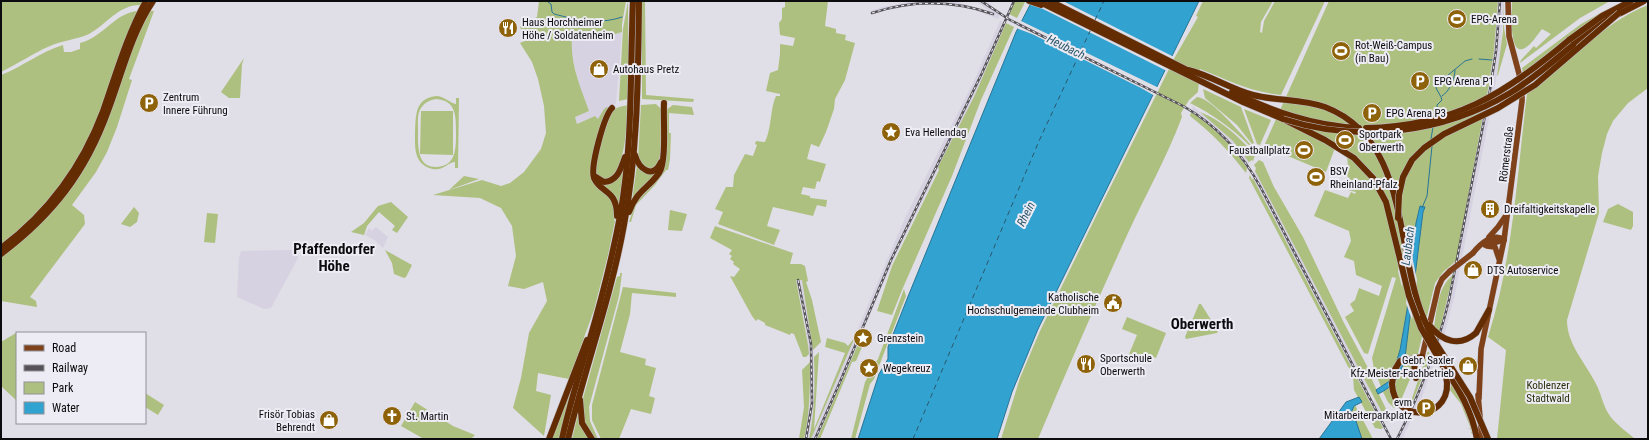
<svg xmlns="http://www.w3.org/2000/svg" width="1649" height="440" font-family="'Roboto Condensed',sans-serif">
<style>
.built{fill:#d6d2e1}
.green{fill:#aec07f;fill-rule:evenodd}
.water{fill:#32a2d0;stroke:#277596}
.pier{fill:#e0dee6}
.lines{fill:none;stroke-linecap:round;stroke-linejoin:round}
.stream{stroke:#277596;stroke-width:1}
.ferry{stroke:#2b576b;stroke-width:1;stroke-dasharray:5 4;stroke-linecap:butt}
.primary-casing{stroke:#bebcc3;stroke-width:6}
.highway-casing{stroke:#bebcc3;stroke-width:7}
.primary{stroke:#7f4119;stroke-width:5.5}
.highway{stroke:#642c02;stroke-width:6}
.rail-casing{stroke:#555358;stroke-width:2.5}
.rail{stroke:#edebf3;stroke-width:1;stroke-dasharray:3;stroke-linecap:butt}
.primary-bridge-casing{stroke:#bebcc3;stroke-width:6;stroke-linecap:butt}
.highway-bridge-casing{stroke:#bebcc3;stroke-width:7;stroke-linecap:butt}
.primary-bridge{stroke:#7f4119;stroke-width:5.5}
.highway-bridge{stroke:#642c02;stroke-width:6}
.labels{text-anchor:middle;stroke-width:4;stroke-linejoin:round;paint-order:stroke}
.poi-label{font-size:11px;fill:#0c0b0e;stroke:#edebf3;text-anchor:start}
.street-label{font-size:11px;fill:#0c0b0e;stroke:#edebf3}
.park-label{font-size:11px;fill:#29310b;stroke:#edebf3}
.water-label{font-size:12px;font-style:italic;fill:#2b576b;stroke:#edebf3}
.district-label{font-size:15px;font-weight:bold;fill:#0c0b0e;stroke:#edebf3}
</style>
<rect width="100%" height="100%" fill="#e0dee6"/>
<g class="built">
<path d="M915,1H953L989,11L976,1H986L1001,12L998,19L973,9L947,4L911,5L889,9L872,14L871,11L882,7Z"/>
<path d="M1498,1H1504L1500,57L1491,108L1455,294L1444,336L1421,399L1402,439H1395L1415,398L1433,353L1443,319L1456,261L1489,84L1494,50Z"/>
<path d="M1000,21L1006,23L974,97L893,261L817,439H811L905,218L974,81Z"/>
<path d="M622,32L616,103L598,119L594,116L577,124L575,117L576,72L571,51L572,36L602,38Z"/>
<path d="M1193,106L1233,141L1249,162L1247,168L1237,154L1218,133L1191,112Z"/>
<path d="M1255,171L1267,190L1370,389L1364,391L1357,378L1253,178Z"/>
<path d="M376,227L388,237L383,248L376,241L365,235L369,228L372,231Z"/>
<path d="M291,250L297,253L298,258L271,308L264,309L237,297L239,257L241,251Z"/>
<path d="M802,279L813,350L815,384L814,414L809,439H804L810,401L809,354L803,312L796,280Z"/>
<path d="M1375,400L1384,417L1379,420L1370,403Z"/>
</g>
<g class="green">
<path d="M1,1H144L142,5C119,4 107,24 89,34C76,40 63,40 50,46C33,53 18,64 1,72Z"/>
<path d="M539,1H626L622,24V32L602,38L572,36C570,65 580,85 589,111L575,117L577,124L595,116L598,119L604,109L607,107L609,109L591,172L611,198L616,214L615,219L614,220L615,221L608,255L594,310L569,379L538,373L536,391L551,395L544,436L513,408L521,378L529,333L547,301L543,282L524,289L508,286L516,256L512,226L501,208L480,198L433,195L482,180L501,186L510,183L524,172L541,149L546,133L544,106L538,79L532,62L520,43L527,40L520,27L537,17Z"/>
<path d="M628,1V99L619,101L623,29Z"/>
<path d="M642,1H645L646,95L694,99L693,102L642,99Z"/>
<path d="M785,1H828L825,26L836,29V33L846,35L845,40L855,43L845,80L835,99L834,109L826,132L819,147L811,144L807,159L826,164L820,182L817,181L815,189L803,187L801,194L810,196V198L827,200L826,207L817,205L813,216L773,207L767,226L780,230L774,245L718,224L723,212L715,209L726,187H733L734,175L745,154L753,156L757,145L755,144L756,141L765,142C772,127 770,109 776,96H780V94L766,91L770,73L778,70L780,54V44L793,46L795,38L780,35L779,23L782,19V8L785,7Z"/>
<path d="M1015,1L1025,2L1017,18L1009,14Z"/>
<path d="M1203,1H1273L1261,22L1260,32L1262,33L1264,21L1275,1H1325L1281,95C1247,91 1231,81 1200,69L1198,92L1189,100L1181,113L1182,117C1167,157 1146,194 1128,233C1097,301 1067,370 1038,439H1001L1020,378L1040,331L1102,204L1175,57L1198,17L1196,16Z"/>
<path d="M1329,1H1498L1494,50L1489,84L1456,261L1443,272L1435,283L1414,370L1401,400L1397,395L1392,398L1397,406L1394,408L1388,402L1383,392L1393,385L1399,377L1403,365L1409,326L1423,212L1425,207H1420L1418,215L1407,310L1400,350L1391,380L1381,387L1374,369L1372,358L1396,278L1392,277L1368,354L1364,353L1345,317L1354,311L1350,304L1355,300L1359,288L1379,296L1382,286L1356,275L1354,261L1344,257L1351,241L1349,231L1314,216L1325,190L1348,198L1351,192L1355,194L1356,192L1348,190L1352,181L1347,176L1348,166L1347,156L1335,148L1326,172L1264,146ZM1407,238L1409,241L1402,287L1398,271Z"/>
<path d="M1504,1V28L1507,44L1498,75L1497,76L1503,31Z"/>
<path d="M1512,1H1610L1580,18L1520,63L1521,60L1534,46L1536,48L1551,34L1542,29C1537,35 1532,44 1525,48C1508,58 1512,9 1512,1Z"/>
<path d="M1620,2C1584,21 1555,49 1523,73L1522,68L1581,24Z"/>
<path d="M1648,5V88L1628,103L1613,121L1607,134L1602,153L1598,176L1599,213L1567,320C1567,345 1586,363 1596,384C1601,393 1603,405 1608,413C1614,423 1626,431 1635,439H1497L1506,350L1488,337C1513,259 1517,175 1527,94C1568,65 1600,24 1648,5Z"/>
<path d="M138,11L87,145L51,201L1,247V75C22,67 40,52 63,45L64,52H71L80,49V43C104,37 114,13 138,11Z"/>
<path d="M149,11H154L129,79L132,80L117,127L107,152L96,172L72,205L84,215L85,224L30,297L36,301L37,307L1,301V256L25,238L48,217L71,189Z"/>
<path d="M1006,23L1014,27L981,100L952,176L902,290L892,315L877,311L892,266L939,170L938,167L974,97Z"/>
<path d="M244,58L242,64L240,98H229L221,92Z"/>
<path d="M1203,89L1241,107L1254,143L1252,144L1237,125L1205,98Z"/>
<path d="M437,96C445,97 450,103 456,104V98H459L458,168H455V162C447,162 443,173 429,168C414,162 415,147 415,134C416,116 414,98 437,96ZM436,99C457,100 456,118 456,134C456,148 456,166 437,167C416,168 418,144 418,129C418,122 417,114 421,108C425,102 430,100 436,99Z"/>
<path d="M1197,97C1210,97 1242,135 1251,145L1250,146C1232,128 1212,114 1190,103Z"/>
<path d="M656,104L661,109V155L660,161L654,168L647,169L638,159L641,105Z"/>
<path d="M628,105C626,131 626,152 615,176L605,180C602,178 597,176 596,172C594,163 608,117 614,110C617,107 623,106 628,105Z"/>
<path d="M673,105L692,107L694,115L669,113V133H671L670,159L668,170H666L655,185L636,205L631,222H629L636,201L658,178L666,110Z"/>
<path d="M1244,109L1271,120L1260,145L1257,144Z"/>
<path d="M421,111H453V155L420,154Z"/>
<path d="M1191,112C1213,126 1233,146 1247,168L1246,173C1229,151 1212,133 1190,116Z"/>
<path d="M1200,112C1222,120 1240,138 1255,155L1253,161L1252,160L1249,162L1233,141Z"/>
<path d="M1259,160L1263,162L1274,187L1303,237L1344,323L1367,366L1373,382L1389,415L1387,422L1255,171L1256,168L1254,165Z"/>
<path d="M637,165L638,167L659,170L632,200Z"/>
<path d="M623,171V172L619,204L600,183Z"/>
<path d="M1250,175L1252,180L1253,178L1256,184L1379,420L1383,428L1381,429L1375,428L1354,390L1353,376L1249,178Z"/>
<path d="M464,176L479,179L449,190Z"/>
<path d="M391,202L408,217L397,233L392,230L395,226L379,212L367,226L364,235L351,232L364,223L378,206Z"/>
<path d="M1618,204L1633,212V226L1631,230L1603,222L1608,209Z"/>
<path d="M134,207L139,213L137,222L130,227L121,224Z"/>
<path d="M670,210L687,214L682,231L668,230Z"/>
<path d="M207,213L218,214L215,243L204,242Z"/>
<path d="M715,226L793,253L790,264H801L805,266L808,281L806,282L812,300L821,342L813,350L802,280H796L808,345L809,354L806,357H803L794,334L791,333L790,335L765,325V323L758,319L756,321L752,316L730,276L734,277L740,269L733,264L734,262L730,259L732,256L729,254L732,250L710,238Z"/>
<path d="M385,250L412,265L406,277L404,278L394,274L392,263Z"/>
<path d="M620,273H622L619,296L589,407L590,421L598,439H594L584,423L582,402L617,277L620,276Z"/>
<path d="M1453,275L1439,333L1434,327C1437,310 1438,286 1453,275Z"/>
<path d="M623,287L676,293V297L632,293L630,314L620,352L646,359L645,365L656,368L649,396L655,398L651,414L631,409L619,439H601L592,420V405Z"/>
<path d="M904,289L906,296L874,379L870,384L855,439H851L865,382L878,359Z"/>
<path d="M1199,304H1201L1218,331L1217,333L1186,339L1185,337Z"/>
<path d="M1127,317L1166,333L1156,358L1144,353L1139,364L1127,359L1137,335L1122,329Z"/>
<path d="M16,333L17,335V401L1,386V342Z"/>
<path d="M855,337L811,439H809C815,412 815,385 814,357L819,352L814,429L845,353L825,347L827,338L845,343L848,346Z"/>
<path d="M859,342L862,347L856,361L852,362L820,439H817Z"/>
<path d="M1428,351L1431,356L1410,408L1409,407Z"/>
<path d="M810,362C810,388 810,413 804,439H799L804,407L802,370Z"/>
<path d="M578,365L560,439H551Z"/>
<path d="M1451,384L1465,406L1474,434L1471,433L1472,430L1466,428L1471,429L1461,404L1450,390Z"/>
<path d="M145,393L164,405L158,415L145,407Z"/>
<path d="M415,402L453,426L475,435L471,439H424L401,426Z"/>
<path d="M1355,405L1373,439H1362L1354,415L1351,413L1354,406Z"/>
<path d="M579,410L591,439H572Z"/>
</g>
<g class="water">
<path d="M1032,1H1199L1038,329L1012,392L997,439H858L879,374L888,359V347L907,299L1016,32Z"/>
<path d="M1420,206L1425,207L1423,212L1405,357C1401,375 1395,386 1378,394L1376,390L1391,380L1400,350L1407,310L1416,223Z"/>
<path d="M1359,397L1362,402L1354,406L1351,413L1354,415L1362,439H1319L1346,402Z"/>
</g>
<g class="pier">
<path d="M1030,1H1063L1174,57L1167,71L1039,7Z"/>
<path d="M1019,20L1159,88L1155,96L1141,88L1032,34L1016,28Z"/>
<path d="M1411,251L1417,280L1412,320L1406,303Z"/>
</g>
<g class="lines">
<g class="stream">
<path d="M548,2L551,4L552,12L554,14C577,20 599,25 622,17"/>
<path d="M1479,59L1492,60"/>
<path d="M1442,96C1450,91 1455,78 1455,70"/>
<path d="M1438,115L1437,105L1442,100L1441,97L1436,88L1438,80L1447,76L1465,61L1472,59"/>
<path d="M1431,139L1433,127"/>
<path d="M1422,208L1427,196L1432,146"/>
</g>
<g class="ferry">
<path d="M1095,20L1104,1"/>
<path d="M913,439L1039,141L1091,29"/>
</g>
<defs>
<g id="primary">
<path d="M1489,237L1498,227L1507,214"/>
<path d="M1485,245L1504,240"/>
<path d="M1487,246L1495,247L1499,259"/>
<path d="M1473,253C1480,244 1493,232 1504,240"/>
<path d="M1422,357L1438,288L1442,279L1450,271"/>
<path d="M1478,395L1482,439"/>
<path d="M1479,398L1481,349L1504,240L1522,101V85L1509,36L1508,1"/>
</g>
<g id="highway">
<path d="M1029,1L1041,5"/>
<path d="M1038,1L1243,102L1283,119L1325,140L1354,158L1373,178L1386,202L1409,296"/>
<path d="M1050,1L1191,72"/>
<path d="M1569,40L1602,16L1631,1"/>
<path d="M1573,45L1607,20L1644,1"/>
<path d="M1188,70C1210,75 1230,89 1253,95C1276,101 1302,99 1325,107C1409,139 1395,248 1423,317"/>
<path d="M1232,92C1272,111 1313,126 1359,128"/>
<path d="M612,108C604,116 590,167 594,178C601,194 617,189 617,216"/>
<path d="M635,155C639,169 653,180 661,162"/>
<path d="M596,177L604,182C618,181 621,168 625,157"/>
<path d="M629,212C637,190 648,189 659,173C667,162 663,118 664,103"/>
<path d="M1,248C49,212 82,167 103,111C116,74 127,35 146,1"/>
<path d="M1,254C53,215 86,172 108,111C122,74 131,34 153,1"/>
<path d="M1476,333L1489,310"/>
<path d="M1407,359L1414,364L1416,378"/>
<path d="M1443,366C1459,389 1472,411 1477,439"/>
<path d="M1392,384L1394,371L1400,361L1422,357"/>
<path d="M580,400L582,423L592,439"/>
<path d="M549,439L587,340"/>
<path d="M562,439C569,406 579,375 589,342C601,301 612,259 620,216C633,145 630,73 633,1"/>
<path d="M568,439C585,367 611,298 624,225C638,151 638,76 639,1"/>
</g>
</defs>
<use href="#primary" class="primary-casing"/>
<use href="#highway" class="highway-casing"/>
<use href="#primary" class="primary"/>
<use href="#highway" class="highway"/>
<defs>
<g id="rail">
<path d="M981,1L1010,20L1183,106C1217,125 1242,153 1261,188L1391,439"/>
<path d="M872,13C912,0 953,0 993,14"/>
<path d="M798,280L811,344L812,403L806,439"/>
<path d="M815,439L840,382L891,260L982,73L1014,1"/>
<path d="M1397,439C1420,394 1437,349 1449,300L1490,90L1496,51L1500,1"/>
</g>
</defs>
<use href="#rail" class="rail-casing"/>
<use href="#rail" class="rail"/>
<defs>
<path id="primary-bridge" d="M1450,271L1473,253"/>
<g id="highway-bridge">
<path d="M1283,119C1358,143 1442,134 1510,93C1533,79 1552,62 1573,45"/>
<path d="M1366,128C1454,126 1504,95 1569,40"/>
<path d="M1398,218L1399,195L1403,177L1412,160L1424,148L1444,134L1498,108L1535,85L1619,13"/>
<path d="M1409,296L1421,328L1443,366"/>
<path d="M1423,317L1432,337L1470,397L1488,439"/>
<path d="M1429,325C1442,341 1459,348 1476,333"/>
<path d="M1392,384C1394,427 1456,419 1446,376"/>
</g>
</defs>
<use href="#primary-bridge" class="primary-bridge-casing"/>
<use href="#highway-bridge" class="highway-bridge-casing"/>
<use href="#primary-bridge" class="primary-bridge"/>
<use href="#highway-bridge" class="highway-bridge"/>
</g>
<defs>
<symbol id="stadium-disc" viewBox="-11 -11 22 22"><circle r="9.5" fill="#8e6208" stroke="#edebf3"/><path d="M0-5a6.5 5 0 1 0 0 10a6.5 5 0 1 0 0-10ZM-3.5-1.8h7v3.6h-7Z" fill="#fff"/></symbol>
<symbol id="restaurant-disc" viewBox="-11 -11 22 22"><circle r="9.5" fill="#8e6208" stroke="#edebf3"/><path d="M-5-6h1v4h1v-4h1v4h1v-4h1v5L-1.5 .5V6h-2V.5L-5-1ZM5-6V6H3V1.5H1.5Q1.5-4 5-6Z" fill="#fff"/></symbol>
<symbol id="shop-disc" viewBox="-11 -11 22 22"><circle r="9.5" fill="#8e6208" stroke="#edebf3"/><path d="M-5-2.5h2.3a2.7 3.5 0 0 1 5.4 0H5L5.5 6h-11ZM-1.5-2.5h3a1.5 2.3 0 0 0-3 0Z" fill="#fff"/></symbol>
<symbol id="parking-disc" viewBox="-11 -11 22 22"><circle r="9.5" fill="#8e6208" stroke="#edebf3"/><path d="M-3.5-5.5H1a3.5 3.5 0 0 1 0 7H-1V5.5H-3.5ZM-1-3.4V-.6H.8a1.4 1.4 0 0 0 0-2.8Z" fill="#fff"/></symbol>
<symbol id="sight-disc" viewBox="-11 -11 22 22"><circle r="9.5" fill="#8e6208" stroke="#edebf3"/><path d="M0-6L1.8-2.2L6-1.7L2.9 1.2L3.7 5.4L0 3.3L-3.7 5.4L-2.9 1.2L-6-1.7L-1.8-2.2Z" fill="#fff"/></symbol>
<symbol id="building-disc" viewBox="-11 -11 22 22"><circle r="9.5" fill="#8e6208" stroke="#edebf3"/><path d="M-4-6H4V6H1V3H-1V6H-4ZM-2.5-4.3h1.7v1.8h-1.7ZM.8-4.3h1.7v1.8H.8ZM-2.5-1h1.7V.8h-1.7ZM.8-1h1.7V.8H.8Z" fill="#fff"/></symbol>
<symbol id="civic-disc" viewBox="-11 -11 22 22"><circle r="9.5" fill="#8e6208" stroke="#edebf3"/><path d="M-.6-6.5H3V-4.5H.6V-3L4-1V1h2V6H-6V1h2V-1L-.6-3ZM-1.2 2.5V6h2.4V2.5Z" fill="#fff"/></symbol>
<symbol id="church-disc" viewBox="-11 -11 22 22"><circle r="9.5" fill="#8e6208" stroke="#edebf3"/><path d="M-1.2-6h2.4v3.5h3.3v2.4h-3.3V6h-2.4V-.1h-3.3v-2.4h3.3Z" fill="#fff"/></symbol>
</defs>
<g fill-rule="evenodd">
<use href="#stadium-disc" x="1446" y="8" width="22" height="22"/>
<use href="#restaurant-disc" x="497" y="17" width="22" height="22"/>
<use href="#stadium-disc" x="1330" y="40" width="22" height="22"/>
<use href="#shop-disc" x="588" y="58" width="22" height="22"/>
<use href="#parking-disc" x="1409" y="70" width="22" height="22"/>
<use href="#parking-disc" x="138" y="92" width="22" height="22"/>
<use href="#parking-disc" x="1361" y="102" width="22" height="22"/>
<use href="#sight-disc" x="880" y="121" width="22" height="22"/>
<use href="#stadium-disc" x="1334" y="129" width="22" height="22"/>
<use href="#stadium-disc" x="1293" y="139" width="22" height="22"/>
<use href="#stadium-disc" x="1305" y="166" width="22" height="22"/>
<use href="#building-disc" x="1479" y="198" width="22" height="22"/>
<use href="#shop-disc" x="1462" y="259" width="22" height="22"/>
<use href="#civic-disc" x="1102" y="292" width="22" height="22"/>
<use href="#sight-disc" x="852" y="327" width="22" height="22"/>
<use href="#restaurant-disc" x="1075" y="353" width="22" height="22"/>
<use href="#shop-disc" x="1457" y="355" width="22" height="22"/>
<use href="#sight-disc" x="858" y="357" width="22" height="22"/>
<use href="#parking-disc" x="1415" y="397" width="22" height="22"/>
<use href="#church-disc" x="381" y="405" width="22" height="22"/>
<use href="#shop-disc" x="318" y="409" width="22" height="22"/>
</g>
<g class="labels">
<g class="poi-label">
<text x="1471" y="23">EPG-Arena</text>
<text x="522" y="26">Haus Horchheimer<tspan x="522" dy="13">Höhe / Soldatenheim</tspan></text>
<text x="1355" y="49">Rot-Weiß-Campus<tspan x="1355" dy="13">(in Bau)</tspan></text>
<text x="613" y="73">Autohaus Pretz</text>
<text x="1434" y="85">EPG Arena P1</text>
<text x="163" y="101">Zentrum<tspan x="163" dy="13">Innere Führung</tspan></text>
<text x="1386" y="117">EPG Arena P3</text>
<text x="905" y="136">Eva Hellendag</text>
<text x="1359" y="138">Sportpark<tspan x="1359" dy="13">Oberwerth</tspan></text>
<text x="1290" y="154" text-anchor="end">Faustballplatz</text>
<text x="1330" y="175">BSV<tspan x="1330" dy="13">Rheinland-Pfalz</tspan></text>
<text x="1504" y="213">Dreifaltigkeitskapelle</text>
<text x="1487" y="274">DTS Autoservice</text>
<text x="1099" y="301" text-anchor="end">Katholische<tspan x="1099" dy="13">Hochschulgemeinde Clubheim</tspan></text>
<text x="877" y="342">Grenzstein</text>
<text x="1100" y="362">Sportschule<tspan x="1100" dy="13">Oberwerth</tspan></text>
<text x="1454" y="364" text-anchor="end">Gebr. Saxler<tspan x="1454" dy="13">Kfz-Meister-Fachbetrieb</tspan></text>
<text x="883" y="372">Wegekreuz</text>
<text x="1412" y="406" text-anchor="end">evm<tspan x="1412" dy="13">Mitarbeiterparkplatz</tspan></text>
<text x="315" y="418" text-anchor="end">Frisör Tobias<tspan x="315" dy="13">Behrendt</tspan></text>
<text x="406" y="420">St. Martin</text>
</g>
<g class="street-label">
<text transform="translate(1506 154) rotate(-83)" y="4">Römerstraße</text>
</g>
<g class="park-label">
<text x="1548" y="389">Koblenzer<tspan x="1548" dy="13">Stadtwald</tspan></text>
</g>
<g class="water-label">
<text transform="translate(1066 47) rotate(26)" y="4">Heubach</text>
<text transform="translate(1026 214) rotate(-63)" y="4">Rhein</text>
<text transform="translate(1408 246) rotate(-83)" y="4">Laubach</text>
</g>
<g class="district-label">
<text x="334" y="254">Pfaffendorfer<tspan x="334" dy="17">Höhe</tspan></text>
<text x="1202" y="329">Oberwerth</text>
</g>
</g>
<rect width="1649" height="440" fill="none" stroke="#0c0b0e" stroke-width="4"/>
<rect x="16" y="332" width="130" height="92" fill="#edebf3" stroke="#939197"/>
<rect x="24" y="345" width="20" height="6" fill="#7f4119" stroke="#939197"/>
<text x="52" y="352" font-size="12" fill="#0c0b0e">Road</text>
<rect x="24" y="365" width="20" height="6" fill="#555358" stroke="#939197"/>
<text x="52" y="372" font-size="12" fill="#0c0b0e">Railway</text>
<rect x="24" y="382" width="20" height="12" fill="#aec07f" stroke="#939197"/>
<text x="52" y="392" font-size="12" fill="#0c0b0e">Park</text>
<rect x="24" y="402" width="20" height="12" fill="#32a2d0" stroke="#939197"/>
<text x="52" y="412" font-size="12" fill="#0c0b0e">Water</text>
</svg>
